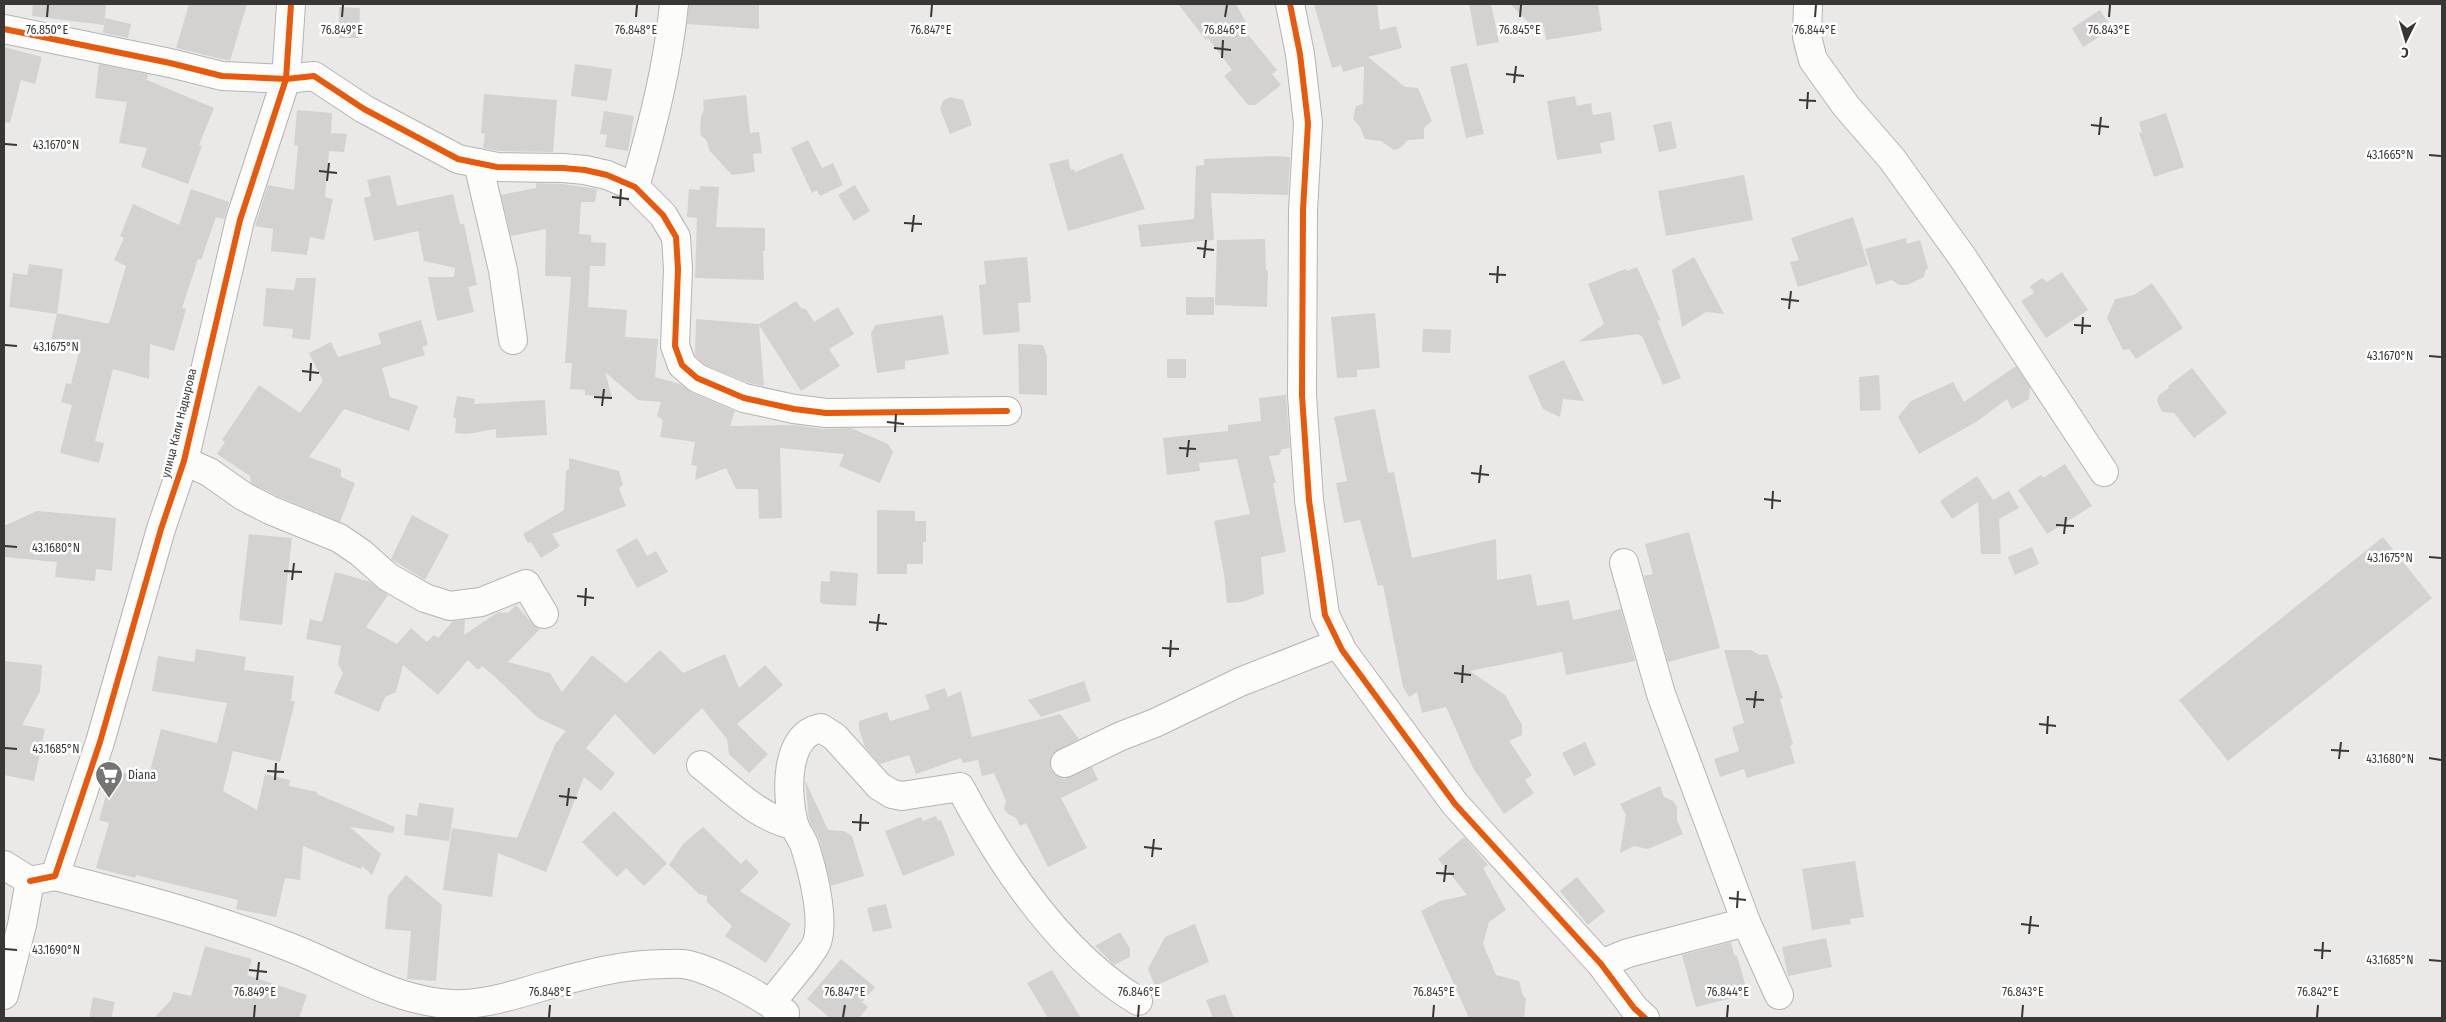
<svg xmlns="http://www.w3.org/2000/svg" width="2446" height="1022" font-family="'Fira Sans Condensed',sans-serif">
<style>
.building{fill:#d3d2d1}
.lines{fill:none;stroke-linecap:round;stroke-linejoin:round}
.street-casing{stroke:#b5b4b2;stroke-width:30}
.secondary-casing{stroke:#b5b4b2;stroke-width:30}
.street{stroke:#fcfcfb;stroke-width:28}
.secondary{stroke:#fcfcfb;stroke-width:28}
.cycleway-casing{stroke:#fff;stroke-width:9}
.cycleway{stroke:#e8590c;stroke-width:6}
.ticks{fill:none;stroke:#383736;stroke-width:2}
.labels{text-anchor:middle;stroke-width:5;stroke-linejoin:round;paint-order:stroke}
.street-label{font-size:12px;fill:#383736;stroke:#fff}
.poi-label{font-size:12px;fill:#383736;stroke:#fff;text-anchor:start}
.ticks-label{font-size:12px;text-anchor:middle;fill:#383736;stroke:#fff;stroke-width:5;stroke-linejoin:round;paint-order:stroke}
</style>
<rect width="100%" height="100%" fill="#ebe9e7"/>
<g class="building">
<path d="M33,4H106L104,25L32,16Z"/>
<path d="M189,4H247L230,61L176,48Z"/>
<path d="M689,4H759V29L687,24Z"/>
<path d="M1178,4H1236L1246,22L1241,26L1277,70L1272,74L1281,85L1255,105H1248L1224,76L1232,70L1208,38L1206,40Z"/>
<path d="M1314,4H1377L1380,30L1396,26L1402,48L1368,57L1405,87L1418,88L1432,121L1424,128V139L1408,140L1400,148L1394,150L1381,141L1365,139L1360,127L1353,119L1356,106L1363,104L1364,66L1343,72L1341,65L1332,68Z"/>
<path d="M1469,4H1491L1499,42L1477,46Z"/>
<path d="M1510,4H1598L1602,31L1546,40L1544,27L1529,23Z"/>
<path d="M339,7L360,8L359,38H339Z"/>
<path d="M2100,10L2112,29L2083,47L2072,28Z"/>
<path d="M105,18L131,24L128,38L103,33Z"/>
<path d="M4,47L42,57L35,84L21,80L10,123L4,122Z"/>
<path d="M1467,63L1484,134L1466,138L1450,67Z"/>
<path d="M99,64L148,74L147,80L214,108L199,145L202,146L188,184L141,167L147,148L119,143L127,102L95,98Z"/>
<path d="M575,64L612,69L607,101L571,96Z"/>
<path d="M484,94L557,100L553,152L499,151L483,148L485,134L481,133Z"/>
<path d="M746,95L750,133L759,132L762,153L753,154L755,172L732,175L709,150L707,141L701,135L700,128L701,117L704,109L703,100Z"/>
<path d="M1575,96L1577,106L1591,103L1593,115L1611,112L1615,140L1600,143L1602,153L1557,160L1547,101Z"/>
<path d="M950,97L963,100L972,125L950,134L940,109L943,101Z"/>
<path d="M297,110L332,113L331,133L347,134L344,152L329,151L325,197L333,199L324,240L310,237L307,255L271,251L273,229L255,226L268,185L294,190L298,146L294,145Z"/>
<path d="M604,111L634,116L628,151L605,147L607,135L600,134Z"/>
<path d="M2166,113L2184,167L2154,177L2139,133L2142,132L2139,122Z"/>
<path d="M1671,121L1677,148L1659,152L1653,125Z"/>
<path d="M808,140L822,168L833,163L843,185L820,196L817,190L812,193L791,148Z"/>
<path d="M1122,153L1145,209L1068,231L1049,164L1068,159L1071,170L1074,169L1075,172Z"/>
<path d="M1273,156L1290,157L1288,195L1211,193L1214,240L1141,247L1138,225L1194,219L1196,166L1204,165V159Z"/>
<path d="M390,175L397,206L453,194L460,224H464L477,285L468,287L474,312L437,321L428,277H454L455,268L424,261L418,231L374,241L364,198L371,196L367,180Z"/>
<path d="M1744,175L1753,220L1666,236L1658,191Z"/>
<path d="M536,183L562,184L597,189L595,202H581L579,234L591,235V242L606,243L605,266H590L588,307L627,310L625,337L658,339L655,377L680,384L691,392L735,411L730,426L794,425L824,429L851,428L888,444L893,452L880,483L839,466L844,454L780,448L782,518L759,519L758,489H736L726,468L695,480L697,466L691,465L695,442L660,437L663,420L657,416L661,402L638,400L605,372L612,397L585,395V390L570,389L572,363H565L571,277L545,276L546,229L511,236L501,195L536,188Z"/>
<path d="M855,185L870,211L854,221L838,195Z"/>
<path d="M700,186L719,187L716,227L765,228V251H763L764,280L695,278L697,218L687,217L689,189L700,190Z"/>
<path d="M191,189L229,202L224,219L216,217L201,260L198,259L182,308L186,309L174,351L150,344L149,379L113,369L95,441L104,443L99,463L60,453L72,405L61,402L66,383L71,384L80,348L51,341L57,313L109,324L126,266L114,260L124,238L120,236L133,204L179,225Z"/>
<path d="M1853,217L1868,265L1798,287L1790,262L1799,260L1791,238Z"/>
<path d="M1906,238L1907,244L1920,240L1928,268L1925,271L1924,277L1907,285H1899L1892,280L1876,285L1865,249Z"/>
<path d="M1265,239L1266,270H1268L1267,307L1215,305L1217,240Z"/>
<path d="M1027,257L1031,302L1018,303L1020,332L983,335L979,285L986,284L984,261Z"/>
<path d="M1694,257L1724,314L1706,312L1682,327L1672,270Z"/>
<path d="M29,264L63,269L57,314L9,307L13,273L27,275Z"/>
<path d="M1637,267L1661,321L1657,320L1681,378L1663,385L1642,336H1640L1639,334L1578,342L1604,324L1588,284L1625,269L1627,271Z"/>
<path d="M2062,272L2088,310L2046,338L2021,301L2034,293L2030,286L2042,278L2047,282Z"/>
<path d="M296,278H316L310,340L292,338L293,329L263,326L266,288L294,290Z"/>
<path d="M2152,283L2183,328L2136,359L2129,349L2123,350L2107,318L2115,299L2134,295Z"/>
<rect x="1186" y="297" width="28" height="18"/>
<path d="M796,301L801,308L806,309L814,322L838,307L854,334L829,349L840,366L801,391L759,325L764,386L749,383L705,365L695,356L696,319L759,324Z"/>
<path d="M1375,313L1380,368L1357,370V377L1337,378L1331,317Z"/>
<path d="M943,315L949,354L905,361V369L877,373L871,334L875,325Z"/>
<path d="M421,320L428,345L422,347L425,355L382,368L390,397L418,406L409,431L344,409L309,457L341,469V477L355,483L340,522L277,496L251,483L250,476L217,454L225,442L222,440L259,385L300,413L323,381L309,353L331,342L338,357L381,344L378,333Z"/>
<path d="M1423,329L1451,330L1450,353L1422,352Z"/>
<path d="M1018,344L1043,345L1047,356V395L1019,394Z"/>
<rect x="1167" y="359" width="19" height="19"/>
<path d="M1564,360L1584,401L1563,399L1560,417L1543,409L1528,376Z"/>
<path d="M2016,366L2030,387L2029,399L2012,409L2007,399L1976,422L1919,454L1898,417L1911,401L1953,382L1964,402Z"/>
<path d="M2192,368L2227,413L2194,438L2174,413L2162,412L2157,401L2159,395L2169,388L2168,386Z"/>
<path d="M1879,375L1881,410L1860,411L1859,377Z"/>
<path d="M1286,395L1290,448L1282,449L1279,455L1269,456L1276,483H1273L1286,552L1261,557L1264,594L1242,602L1227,603L1224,574L1214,521L1250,514L1237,459L1199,463L1200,471L1167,475L1163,438L1228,431V425L1261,421L1259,398Z"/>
<path d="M457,396L475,399L474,404L545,400L547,435L496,438V429L467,434L455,433L456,418L453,417Z"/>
<path d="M1375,409L1388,473L1394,472L1412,558L1496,539L1497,580L1531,574L1537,606L1569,600L1573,620L1621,609L1635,661L1566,675L1562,652L1470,671L1505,695L1522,725V735L1509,741L1532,775L1525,780L1534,793L1504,814L1473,768L1446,707L1422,713L1417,692L1409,697L1403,687L1383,585L1378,586L1360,520L1344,523L1336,483L1347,481L1334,417Z"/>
<path d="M569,458L619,471L623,485L619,488L626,506L552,534L560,546L541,558L531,542L528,543L523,534L564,510L566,471L569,469Z"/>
<path d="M2065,464L2092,506L2047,534L2018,490L2041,475L2043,478Z"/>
<path d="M1977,476L1993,500L2009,491L2019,508L1999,519L2001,554H1981L1978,502L1952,519L1940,501Z"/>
<path d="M877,510L915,511V521H926V542H923V564H907V574H877Z"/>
<path d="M37,511L116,518L112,571L96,569L95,581L55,577L57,562L4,557V526Z"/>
<path d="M412,515L449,535L425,580L391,559Z"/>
<path d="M1689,532L1720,648L1668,662L1644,576L1653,574L1645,544Z"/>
<path d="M249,534L292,538L282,625L239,620Z"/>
<path d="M2383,537L2432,598L2228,761L2179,700Z"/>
<path d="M637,538L647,556L656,551L668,572L637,588L616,550Z"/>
<path d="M2032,547L2039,564L2015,575L2008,557Z"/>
<path d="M830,571L858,573L856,606L823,604L820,602L821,581L830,582Z"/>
<path d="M335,572L368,581L388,595L366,627L397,644L411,628L427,642L434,635L438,638L453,621L465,620L464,635L498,612L508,613L516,605L531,622L540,629L508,662L550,673L562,692L592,655L626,683L660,650L683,673L725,654L739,688L765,665L783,685L737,724L768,754L749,773L729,754L727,739L702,708L654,755L615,714L586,748L615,773L601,791L584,777L546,872L498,853L492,897L443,890L452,828L517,838L555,744L566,731L538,718L494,676L482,666L478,670L468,660L438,695L403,665L396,692L385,697L379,712L334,693L343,673L338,664L341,646L306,639L310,619L322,622Z"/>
<path d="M196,649L246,657L244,670L294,676L291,701H295L280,762L233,751L223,791L257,810L265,774L290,780L289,786L317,792V794L395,827L393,833L350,827L381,854L372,875L362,866L361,869L303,846L300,880L285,878L276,917L236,909L238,900L136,875L135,878L96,868L109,823L99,820L113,770L148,779L161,729L217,743L227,703L152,691L158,656L194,662Z"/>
<path d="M1724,650H1751L1760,655L1767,654L1783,698L1780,699L1793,744L1790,746L1795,763L1747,778L1744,769L1720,777L1714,759L1739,751L1732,727L1744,723Z"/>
<path d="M4,661L42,665L40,691L22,725L45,729L34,781L4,775Z"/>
<path d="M1084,681L1091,701L1041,717L1028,700Z"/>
<path d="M945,688L948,697L961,691L972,737L1060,714L1079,739L1052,754L1050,761L1051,770L1057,776L1064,779L1092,767L1098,780L1061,798L1087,848L1048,867L1026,823L1020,826L1016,818L1008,814L1004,809L1006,801L994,773L982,776L978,760L963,763L961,758L916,774L909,755L880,764L865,747L859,729V721L887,712L890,721L930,709L925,695Z"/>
<path d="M1585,742L1596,765L1574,776L1562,753Z"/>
<path d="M805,780L828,830L844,831L852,836L864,876L831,886L819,839L809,820Z"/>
<path d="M1660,786L1664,797L1673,801L1677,807V820L1683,834L1648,849L1634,846L1620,853L1626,815L1620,804Z"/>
<path d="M419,803L454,808L449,841L404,835L406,814L417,816Z"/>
<path d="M614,811L667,863L644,886L626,868L617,877L582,842Z"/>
<path d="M936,816L938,821L941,820L955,855L903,876L885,831L921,817L923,821Z"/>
<path d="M703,827L741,864L746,859L759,872L740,891L791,924L766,963L725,936L732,926L707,902V896L699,894L669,865L683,844Z"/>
<path d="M1464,837L1488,865L1483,868L1506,910L1489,922L1483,944L1496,975L1519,981L1523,996L1526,998L1524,1018H1469L1421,911L1440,901L1467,895L1438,859Z"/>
<path d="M1855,861L1864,917L1850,919L1851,924L1812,930L1802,869Z"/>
<path d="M406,875L442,905L436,981L407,979L411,931L385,929L388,896Z"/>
<path d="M1577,877L1605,911L1588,925L1560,891Z"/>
<path d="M886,904L892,928L873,932L867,908Z"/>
<path d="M1195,924L1209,962L1155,986L1148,969L1165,937Z"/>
<path d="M1120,932L1130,949V957L1114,965L1095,946Z"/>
<path d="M1826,938L1832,967L1788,976L1782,947Z"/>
<path d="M1731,942L1734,955L1737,956L1748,994L1696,1007L1682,955Z"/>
<path d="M205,946L252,959L247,975L307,995L299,1018H154L171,1000L173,992L191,996Z"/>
<path d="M841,959L875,987L862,1002L868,1007L859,1018H830L807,999Z"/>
<path d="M1052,970L1081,1018H1048L1027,983Z"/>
<path d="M1225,994L1234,1018H1213L1206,1000Z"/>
<path d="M93,997L115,1002L111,1018H89Z"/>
</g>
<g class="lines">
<defs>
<g id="street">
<path d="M1290,4L1300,54L1308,123L1303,210L1302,395L1309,500L1325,615L1342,650L1455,804L1601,964L1634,1008L1645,1018"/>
<path d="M1808,4L1807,37L1813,60L1846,106L1892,159L1963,258L2104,472"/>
<path d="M4,29L170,63L222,76L286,79L314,76L364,109L458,159L497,167L563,168L585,170L607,175L635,187L663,215L676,237L678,269L675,346L682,365L697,378L744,398L794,409L826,413L1007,411"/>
<path d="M478,163L503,270L513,340"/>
<path d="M635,187C652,127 668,67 674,4"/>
<path d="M184,461L209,472L243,496L270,510L339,538L361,553L388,577L425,598L450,606L481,602L526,584L544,614"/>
<path d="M1065,763L1121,736L1155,723L1240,682L1339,643"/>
<path d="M701,765C730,787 757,818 794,825"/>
<path d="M55,876C133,896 209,916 284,945C336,964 384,996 439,1003C474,1008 508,997 541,987C583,975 622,964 666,964C673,964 682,963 689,965C718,972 760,996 785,1013"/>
<path d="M1746,922L1779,995"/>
<path d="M1601,964L1628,953L1746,922L1661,694L1624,563"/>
<path d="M782,1018L771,1003C779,992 814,952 817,942C825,918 812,868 804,844C801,837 796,831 794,824C786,795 784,734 821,728L835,737L879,786L892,794L902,796L960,787C1002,866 1060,954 1138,1001"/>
</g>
<g id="secondary">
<path d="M4,865L30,881"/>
<path d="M30,881L55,876L100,742L161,529L184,461L240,220L286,79L291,4"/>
<path d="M4,995L22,925L30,881"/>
</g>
</defs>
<use href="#street" class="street-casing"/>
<use href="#secondary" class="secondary-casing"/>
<use href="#street" class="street"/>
<use href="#secondary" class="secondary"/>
<defs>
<g id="cycleway">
<path d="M1290,4L1300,54L1308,123L1303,210L1302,395L1309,500L1325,615L1342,650L1455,804L1601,964L1634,1008L1645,1018"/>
<path d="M4,29L170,63L222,76L286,79L314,76L364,109L458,159L497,167L563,168L585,170L607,175L635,187L663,215L676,237L678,269L675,346L682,365L697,378L744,398L794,409L826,413L1007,411"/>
<path d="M30,881L55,876L100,742L161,529L184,461L240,220L286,79L291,4"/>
</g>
</defs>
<use href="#cycleway" class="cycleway-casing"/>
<use href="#cycleway" class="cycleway"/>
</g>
<path class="ticks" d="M47,17L48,5M342,17L343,5M636,17L637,5M931,17L932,5M1225,17L1227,5M1520,17L1521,5M1815,17L1816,5M2109,17L2110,5M1214,48L1231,50M1222,58L1223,40M1506,74L1524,76M1514,83L1516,66M1799,100L1816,101M1807,109L1808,92M2091,125L2109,127M2099,135L2101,117M5,144L17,145M2429,155L2441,156M319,171L337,173M327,181L329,163M612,197L629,199M620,206L621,189M904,223L922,224M912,232L914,215M1197,248L1214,250M1204,258L1206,240M1489,274L1506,275M1497,283L1498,266M1781,299L1799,301M1789,309L1791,291M2074,325L2091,326M2082,334L2083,317M5,345L17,346M2429,356L2441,357M302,371L319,373M310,381L311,363M594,397L612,398M602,406L604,389M887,422L904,424M895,432L896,414M1179,448L1196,449M1187,457L1189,440M1471,473L1489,475M1479,483L1481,465M1764,499L1781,501M1772,509L1773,491M2056,525L2074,526M2064,534L2066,517M5,546L17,547M2429,557L2441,558M284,571L302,572M292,580L294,563M577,596L594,598M585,606L586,588M869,622L887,624M877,631L879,614M1162,648L1179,649M1170,657L1171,640M1454,673L1471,675M1462,683L1463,665M1746,699L1764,700M1754,708L1756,691M2039,724L2056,726M2047,734L2048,716M5,748L17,749M2331,750L2349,751M2429,758L2441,760M2339,759L2341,742M267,771L284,772M275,780L276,763M559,796L577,798M567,806L569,788M852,822L869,823M860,831L861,814M1144,847L1162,849M1152,857L1154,839M1436,873L1454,874M1444,882L1446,865M1729,898L1746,900M1737,908L1738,891M2021,924L2039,926M2029,934L2031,916M5,949L17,950M2314,950L2331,951M2322,959L2323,942M2429,960L2441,961M249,970L267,972M257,980L259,962M254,1017L255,1005M549,1017L550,1005M843,1017L845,1005M1138,1017L1139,1005M1433,1017L1434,1005M1727,1017L1728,1005M2022,1017L2023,1005M2317,1017L2318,1005"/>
<defs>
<symbol id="supermarket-pin" viewBox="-11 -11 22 30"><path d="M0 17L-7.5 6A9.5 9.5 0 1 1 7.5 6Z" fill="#777574" stroke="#fff"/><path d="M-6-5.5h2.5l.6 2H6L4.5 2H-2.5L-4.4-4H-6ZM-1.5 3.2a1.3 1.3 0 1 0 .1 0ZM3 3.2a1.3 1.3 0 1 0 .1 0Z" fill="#fff"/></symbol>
</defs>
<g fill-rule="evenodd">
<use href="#supermarket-pin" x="93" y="759" width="32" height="43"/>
</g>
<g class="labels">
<g class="street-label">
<text transform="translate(179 423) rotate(-76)" y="4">улица Кали Надырова</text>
</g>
<g class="poi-label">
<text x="128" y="779">Diana</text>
</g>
</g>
<g class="ticks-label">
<text x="47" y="34">76.850°E</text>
<text x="342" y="34">76.849°E</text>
<text x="636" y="34">76.848°E</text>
<text x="931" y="34">76.847°E</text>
<text x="1225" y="34">76.846°E</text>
<text x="1520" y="34">76.845°E</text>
<text x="1815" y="34">76.844°E</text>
<text x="2109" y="34">76.843°E</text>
<text x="56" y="149">43.1670°N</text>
<text x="2390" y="159">43.1665°N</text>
<text x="56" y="351">43.1675°N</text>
<text x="2390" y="360">43.1670°N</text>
<text x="56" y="552">43.1680°N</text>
<text x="2390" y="562">43.1675°N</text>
<text x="56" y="753">43.1685°N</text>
<text x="2390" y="763">43.1680°N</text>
<text x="56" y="954">43.1690°N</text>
<text x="2390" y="964">43.1685°N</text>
<text x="255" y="996">76.849°E</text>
<text x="550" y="996">76.848°E</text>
<text x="845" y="996">76.847°E</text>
<text x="1139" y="996">76.846°E</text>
<text x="1434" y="996">76.845°E</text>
<text x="1728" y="996">76.844°E</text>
<text x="2023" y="996">76.843°E</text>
<text x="2318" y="996">76.842°E</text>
</g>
<rect width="2446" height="1022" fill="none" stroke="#383736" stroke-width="10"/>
<g transform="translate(2406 40) rotate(185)" stroke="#ffffff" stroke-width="4" paint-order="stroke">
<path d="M0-4L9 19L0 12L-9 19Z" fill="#383736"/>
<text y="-8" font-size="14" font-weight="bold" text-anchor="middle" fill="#383736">С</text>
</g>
</svg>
